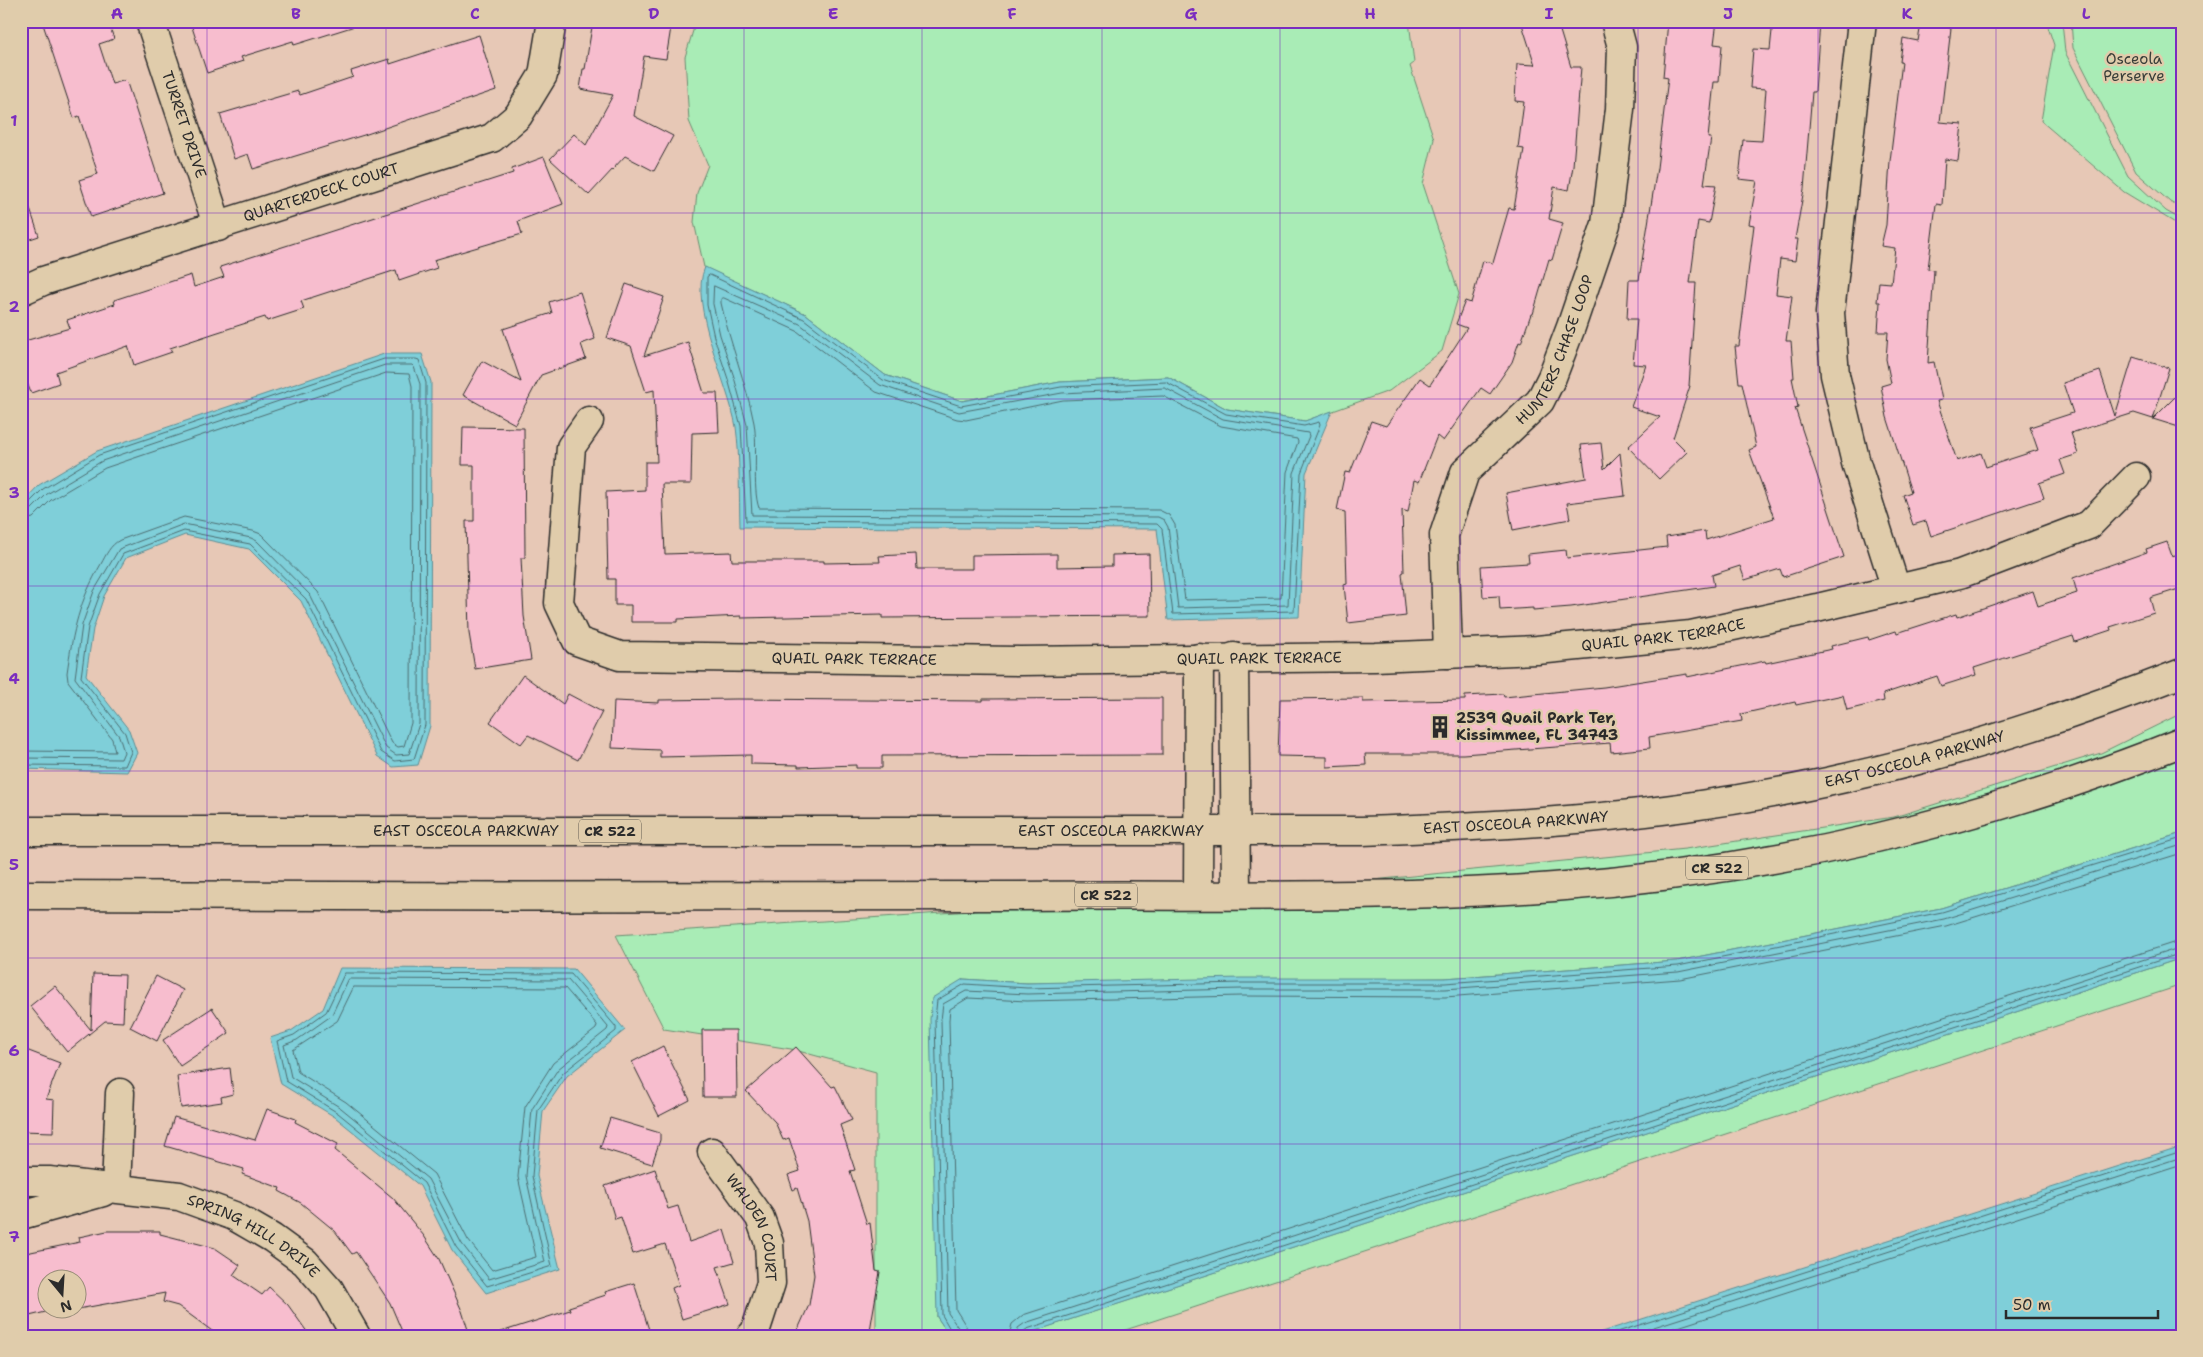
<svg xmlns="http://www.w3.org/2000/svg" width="2203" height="1357" font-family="'Shantell Sans',sans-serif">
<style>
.green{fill:#a9ecb6;stroke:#6a8c70}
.water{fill:#7fcfd9;stroke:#5d8d93}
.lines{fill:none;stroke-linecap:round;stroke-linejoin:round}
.shore{stroke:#4d6d71;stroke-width:1}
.building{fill:#f7bdce;stroke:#2b2b2b}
.minor-casing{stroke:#2b2b2b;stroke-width:31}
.major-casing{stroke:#2b2b2b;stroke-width:31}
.minor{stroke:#e0ccab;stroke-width:28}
.major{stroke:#e0ccab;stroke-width:28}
.grid{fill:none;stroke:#7b2cbf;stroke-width:1;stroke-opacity:0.55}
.labels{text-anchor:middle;stroke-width:5;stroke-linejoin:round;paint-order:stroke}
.shield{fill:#e0ccab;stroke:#615b51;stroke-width:1}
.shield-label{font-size:14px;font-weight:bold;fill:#2b2b2b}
.park-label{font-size:15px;fill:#383e39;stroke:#e0ccab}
.street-label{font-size:15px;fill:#2b2b2b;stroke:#e0ccab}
.poi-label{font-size:15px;font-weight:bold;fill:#2b2b2b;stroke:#e0ccab;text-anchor:start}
.neatline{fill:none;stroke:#7b2cbf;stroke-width:2}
.grid-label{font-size:16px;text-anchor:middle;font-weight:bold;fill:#7b2cbf}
</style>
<rect width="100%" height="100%" fill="#e7c8b6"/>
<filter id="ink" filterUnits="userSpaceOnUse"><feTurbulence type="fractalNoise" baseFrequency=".02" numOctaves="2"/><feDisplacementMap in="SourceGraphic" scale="10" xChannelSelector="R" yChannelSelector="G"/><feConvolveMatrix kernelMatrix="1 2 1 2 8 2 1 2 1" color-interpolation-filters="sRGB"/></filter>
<g filter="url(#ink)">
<g class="green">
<path d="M696,21H1409L1414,63L1410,66L1434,139L1423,184L1459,294L1442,351L1389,391L1305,421L1227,409L1168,377L1060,382L962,401L885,375L806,314L704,267L694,222L697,193L708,165L689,121L685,57Z"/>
<path d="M2046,21H2062L2065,52L2128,176L2166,211L2182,220V227L2124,192L2041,121L2054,45Z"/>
<path d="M2071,21H2182V209L2170,202L2136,172L2073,48Z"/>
<path d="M2182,713V729C2144,743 2106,758 2068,771C1946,813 1806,846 1678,862C1566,876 1454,879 1342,883L1685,849L1894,817L2101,753Z"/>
<path d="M2182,755V833L1941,908L1677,961L1445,978L1027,983L963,979L937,1317L950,1336H876V1072L791,1049L664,1029L616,935L1031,907L1557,899Z"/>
<path d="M2182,958V985L1107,1336H1019Z"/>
</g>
<g class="water">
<path d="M705,267L806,314L885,375L962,401L1060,382L1168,377L1227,409L1305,421L1332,411L1306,473L1299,617L1168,620L1157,529L740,527C739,496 740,456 736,427C729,385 688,305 705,267Z"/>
<path d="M384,354H422L431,382L430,726L418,765L393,767L377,756L301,601L249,549L185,535L126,558L104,596L93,629L86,675L129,730L137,753L127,772L21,769V504L39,485L97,451Z"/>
<path d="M2182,833V958L1029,1333L1019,1336H950L937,1317L930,1019L932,998L963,979L1027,983L1241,978H1445L1677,961L1941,908Z"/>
<path d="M340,968L574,969L625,1030L567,1076L543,1111L537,1176L560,1269L486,1293L452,1250L420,1186L335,1117L281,1084L270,1038L291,1031L323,1009Z"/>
<path d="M2182,1146V1336H1589Z"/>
</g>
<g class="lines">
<g class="shore">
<path d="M710,275L804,319L883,380L961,406L1061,387L1166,382L1226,414L1304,426L1319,422L1320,425L1301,473L1294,611L1173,614L1162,529L1157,524L746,521L741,426L728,379L714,337L707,305V277Z"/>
<path d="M714,286L800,324L880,385L959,412L1062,393L1165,388L1223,419L1308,433L1309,436L1294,473L1288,605L1178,608L1168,527L1164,520L1158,517L752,515L747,425L734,377L720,335L713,304Z"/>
<path d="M724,298L797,331L876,392L957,419L966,420L1063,400L1163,396L1221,426L1297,439L1298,442L1287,472L1281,598L1185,600L1175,525L1169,515L1159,510L759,508C752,489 758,445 754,423C746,382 730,344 721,303V299Z"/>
<path d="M21,507L26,506L43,489L99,455L384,359H416L419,360L426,383L425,725L414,759L395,761L381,752L306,599L250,544L184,531L123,554L100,594L88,627L81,677L125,733L131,752L125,766L21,765"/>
<path d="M21,514L29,512L47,494L102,461L385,365H412L414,367L420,384L419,724L409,754L396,755L386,748L310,595L257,541L251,538L184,524L119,549L94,591L82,625L75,678L119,736L124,752L121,759L21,758"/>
<path d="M21,521L33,518L51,500L105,468L386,373L409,374L412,386L411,723L404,746L398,747L392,743L318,592L261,534L253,531L184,517L120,540C110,545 106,555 101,564C79,602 73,630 67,673L68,681L112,739L115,752L21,751"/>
<path d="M345,973L571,974L616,1027V1031L563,1073L538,1110L532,1176L552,1266L487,1286L456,1247L424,1183L338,1113L286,1081L277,1041L294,1035L326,1012Z"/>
<path d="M349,979L568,980L608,1027L607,1030L558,1069L532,1109L526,1176L545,1262L489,1279L462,1244L428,1179L341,1108L291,1077L284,1045L297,1040L331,1016Z"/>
<path d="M354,987L565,988L597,1025L596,1029L553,1063L525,1107L518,1177L536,1257L492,1270L468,1240L434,1174L346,1102L298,1072L293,1050L337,1021Z"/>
<path d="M954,1336L942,1315L935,1019L937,1000L965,984L1027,988L1241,983H1445L1678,966L1942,912L2182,838"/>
<path d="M960,1336L959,1329L948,1313L941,1020L943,1004L966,991L1027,994L1241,989H1445L1678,972L1944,919L2182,845"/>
<path d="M968,1336L966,1326L956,1310L949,1020L950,1009L968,998L1027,1001L1241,996L1445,997L1680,979L1946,926L2182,853"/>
<path d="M1009,1336L1012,1324L1023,1315L2182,940"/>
<path d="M1017,1336L1018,1328L1025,1323L2182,947"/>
<path d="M1023,1336L1024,1331L1027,1329L2182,953"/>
<path d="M1605,1336L2182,1151"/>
<path d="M1626,1336L2182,1157"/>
<path d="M1650,1336L2182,1165"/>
</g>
</g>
<g class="building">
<path d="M42,21H108L114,39L99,44L112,84L126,80L163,193L91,217L79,180L98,174L79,116L74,118Z"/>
<path d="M190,21H357L358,25L294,45L293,41L241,57L243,61L207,73Z"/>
<path d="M593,21H672L666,59L644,56L634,116L673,136L654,171L625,156L589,195L550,159L574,134L586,145L613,95L580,89L583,69H585Z"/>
<path d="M1521,21H1557L1571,67H1581L1573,166L1569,190L1554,187L1549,219L1563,223L1552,260L1549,259L1533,314H1531L1521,343L1519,342L1512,362L1490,394L1481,388L1443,441L1437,436L1419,482L1414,480L1408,512L1402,510L1404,572L1402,573L1406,616L1348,623L1344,585L1347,584L1345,512L1337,510L1345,472L1350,473L1371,421L1386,426L1420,378L1430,385L1467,328L1456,324L1465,301L1471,303L1483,261L1493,263L1509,208L1514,209L1524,149L1518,148L1524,102L1515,101L1517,64L1535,65Z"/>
<path d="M1668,21H1717L1714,44L1722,45L1719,82H1714L1708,138H1711L1704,184L1716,185L1709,223L1698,221L1690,283H1696L1689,386H1690L1673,438L1687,452L1659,479L1628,447L1660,417L1631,407L1646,365L1633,364L1637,319H1627L1629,280H1639L1657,168L1668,78L1663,77Z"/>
<path d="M1773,21H1820L1815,92H1812L1804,189L1795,239H1798L1795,261L1780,259L1776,294L1792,296L1786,341H1791L1794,378H1792L1798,407L1795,408L1844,557L1783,577L1780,569L1745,580L1740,566L1712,575L1714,586L1571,607L1533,610V608L1500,610L1499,596L1483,597L1481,566L1529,563L1528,554L1566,550L1567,558L1667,547L1666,537L1705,531L1706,540L1774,518L1749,450L1756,447L1742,383H1739L1735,346H1739L1754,225L1749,224L1757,181L1739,179L1743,140L1762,141L1766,89L1750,88L1753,49L1770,50Z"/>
<path d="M1921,24L1951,28L1940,122L1962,124L1958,161L1945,159L1942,205L1936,204L1928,269L1934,270L1928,363L1934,362L1942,400L1937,401L1957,461L1981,453L1986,467L2038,450L2030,427L2073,413L2063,383L2100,371L2115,416L2133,357L2169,368L2153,419L2134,413L2071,433L2078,454L2060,460L2065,474L2039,483L2044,498L1931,536L1926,521L1913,525L1903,495L1911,492L1887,417L1881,386L1891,383L1886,359L1888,332H1878L1880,302H1877L1879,282L1891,283L1895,248L1881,246L1886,225L1890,161L1902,62H1900L1903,38L1918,41Z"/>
<path d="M479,35L496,90L364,135L253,169L248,154L234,159L220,114L298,91L300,95L353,77L351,71L389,59L390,64Z"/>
<path d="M544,157L563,204L518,221L522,234L434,260L437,268L399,281L396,270L301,301L304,309L267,321L265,317L215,333L170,348L172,352L134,365L128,346L56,372L59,383L31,393L21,367V342L70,328L67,320L115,304L114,300L191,275L194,287L224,277L220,267L513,173L512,169Z"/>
<path d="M24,191L39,236L21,242V192Z"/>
<path d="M626,284L664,297L644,356L688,342L704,393H717L719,432L692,433L691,484H662L665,554L731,552L732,561H824V563L880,562L879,556L916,554L917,569H972V555L1057,554V567L1112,566V555L1149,554L1150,616L882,618V615L741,618V616L678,619V622H631V605H615V579H608L606,492L645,490V462H657L654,390L646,392L631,346L607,338Z"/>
<path d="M580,292L595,339L581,344L586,359L541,375L515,424L463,395L482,361L521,382L503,329L552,313L549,302Z"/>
<path d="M2182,390V428L2153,419Z"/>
<path d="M463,427L524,428L525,558H521L524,616L531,660L475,669L469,633L466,521H474V465H462Z"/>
<path d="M1601,443L1604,469L1620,453L1625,496L1567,503L1570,519L1513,530L1506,493L1586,478L1581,445Z"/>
<path d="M2167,542L2172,556L2182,553V588L2150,598L2154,613L2110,627L2111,630L2075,642L2073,636L1974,668L1976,675L1941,686L1937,676L1883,694L1884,701L1847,710L1843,695L1796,705L1795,702L1741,714L1742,721L1649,737L1650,748L1611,752L1610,743L1463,754H1365L1366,765L1327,767V757L1278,756L1280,699L1363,698V702L1465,700V696L1503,694L1504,697L1604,687L1687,674V677L1765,661L1766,663L1832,649L1831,646L1868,637L1869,640L1896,631L1897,633L1956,614L1957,617L2033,591L2038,606L2077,593L2073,578L2147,552L2146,549Z"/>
<path d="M523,675L563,704L568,694L602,712L578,760L528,735L521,744L490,722Z"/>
<path d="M1162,698V755L882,756V768H856V765L798,767V765L751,764V755L660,757V750L612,748L614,701L659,703V700L737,699L983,701V699Z"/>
<path d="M93,974L125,975L123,1022L105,1021L67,1052L30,1006L55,986L91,1030Z"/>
<path d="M156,976L183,990L157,1041L130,1027Z"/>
<path d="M212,1008L229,1033L180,1066L163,1040Z"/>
<path d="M702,1030H736L737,1097H703Z"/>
<path d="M663,1046L690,1100L659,1116L632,1062Z"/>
<path d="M796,1047L832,1087L835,1086L852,1120L840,1125L855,1170L850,1171L867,1224L870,1223L876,1271L880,1272L869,1336H795L809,1305L814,1275L807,1221L797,1188L793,1190L788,1175L800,1171L789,1138L783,1140L775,1122L746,1091Z"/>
<path d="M21,1048L60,1063L46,1099L54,1100L53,1132L21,1131Z"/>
<path d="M230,1068L233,1094L221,1097L222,1102L181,1108L177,1076Z"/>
<path d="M267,1109L296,1119L295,1122L338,1144L335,1150L393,1198L424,1236L439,1259L462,1311L470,1336H404L390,1303L356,1252L352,1254L335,1231L301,1203L279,1191L280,1188L242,1174L244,1169L165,1146L174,1117L255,1140Z"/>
<path d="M610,1118L660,1133V1140L652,1164L600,1148Z"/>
<path d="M655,1169L668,1209L678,1206L689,1242L724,1230L734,1262L717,1267L730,1304L682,1319L672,1288L679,1285L665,1244L633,1254L621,1217L615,1219L605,1186Z"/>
<path d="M107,1231H160V1234L215,1248L240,1265L233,1275L262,1295L269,1287L288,1305L310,1336H219L178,1306L163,1302L165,1293L78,1309V1280H48V1310H54L21,1318V1254L80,1242L79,1237Z"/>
<path d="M634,1283L651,1336H501V1332L570,1310L569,1307L606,1295L605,1292Z"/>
</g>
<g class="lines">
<defs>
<g id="minor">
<path id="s1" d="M150,21L218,227"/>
<path d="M1862,21L1830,313L1835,375L1856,463L1896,589"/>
<path id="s2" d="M21,291L43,281L492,138L518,116L543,75L552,21"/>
<path id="s3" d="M589,421L571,447L559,603L577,641L620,656L1020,661L1375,657L1537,650L1691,635L1817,608L1960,574L2089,525L2136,477"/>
<path id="s4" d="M1448,654L1444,535L1465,472L1540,401L1552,377L1571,327L1606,224L1620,109L1622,47L1615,21"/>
<path d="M1234,657L1236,895"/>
<path d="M1198,894L1199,658"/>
<path id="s5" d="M712,1152L760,1218L769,1243L771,1283L755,1332L751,1336"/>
<path id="s6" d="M21,1181H49L179,1196L234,1216L272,1238L305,1262L329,1289L356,1336"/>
<path d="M116,1188L120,1093"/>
<path d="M21,1215L103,1192"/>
</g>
<g id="major">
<path id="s7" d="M21,831H1362C1471,827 1579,822 1686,807C1855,784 2024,735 2182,673"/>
<path d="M21,895C353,896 686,898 1018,896C1197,894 1376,900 1554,887C1768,871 1983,822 2182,742"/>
</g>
</defs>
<use href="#minor" class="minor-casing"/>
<use href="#major" class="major-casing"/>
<use href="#minor" class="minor"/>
<use href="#major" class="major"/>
</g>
</g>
<path class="grid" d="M207,21V1336M386,21V1336M565,21V1336M744,21V1336M922,21V1336M1102,21V1336M1280,21V1336M1460,21V1336M1638,21V1336M1818,21V1336M1996,21V1336M21,213H2182M21,399H2182M21,586H2182M21,771H2182M21,958H2182M21,1144H2182"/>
<defs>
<symbol id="building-bare" viewBox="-9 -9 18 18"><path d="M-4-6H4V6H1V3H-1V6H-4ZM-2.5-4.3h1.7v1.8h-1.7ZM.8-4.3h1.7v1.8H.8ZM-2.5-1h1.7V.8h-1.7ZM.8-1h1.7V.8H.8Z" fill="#2b2b2b" stroke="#e0ccab" stroke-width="2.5" paint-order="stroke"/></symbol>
</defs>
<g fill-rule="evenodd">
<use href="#building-bare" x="1424" y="711" width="32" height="32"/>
</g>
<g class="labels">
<g class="shield">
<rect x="579" y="819.5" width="62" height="23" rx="4"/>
<rect x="1686" y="856.5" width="62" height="23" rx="4"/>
<rect x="1075" y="883.5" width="62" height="23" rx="4"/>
</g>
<g class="shield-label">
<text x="610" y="836">CR 522</text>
<text x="1717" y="873">CR 522</text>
<text x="1106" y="900">CR 522</text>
</g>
<g class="park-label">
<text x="2134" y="64">Osceola<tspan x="2134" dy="17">Perserve</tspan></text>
</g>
<g class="street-label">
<text dy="5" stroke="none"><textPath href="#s1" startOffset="109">TURRET DRIVE</textPath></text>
<text dy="5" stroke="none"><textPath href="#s2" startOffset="316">QUARTERDECK COURT</textPath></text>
<text dy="5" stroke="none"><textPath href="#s4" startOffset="341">HUNTERS CHASE LOOP</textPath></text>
<text dy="5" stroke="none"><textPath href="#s3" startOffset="1320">QUAIL PARK TERRACE</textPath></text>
<text dy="5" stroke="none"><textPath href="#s3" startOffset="915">QUAIL PARK TERRACE</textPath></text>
<text dy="5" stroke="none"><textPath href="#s3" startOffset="510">QUAIL PARK TERRACE</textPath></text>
<text dy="5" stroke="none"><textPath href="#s7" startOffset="1900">EAST OSCEOLA PARKWAY</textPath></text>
<text dy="5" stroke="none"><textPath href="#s7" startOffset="1495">EAST OSCEOLA PARKWAY</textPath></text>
<text dy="5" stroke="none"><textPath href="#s7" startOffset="1090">EAST OSCEOLA PARKWAY</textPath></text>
<text dy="5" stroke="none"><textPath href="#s7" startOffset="445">EAST OSCEOLA PARKWAY</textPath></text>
<text dy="5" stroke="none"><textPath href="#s5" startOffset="88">WALDEN COURT</textPath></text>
<text dy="5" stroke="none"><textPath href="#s6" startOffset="244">SPRING HILL DRIVE</textPath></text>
</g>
<g class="poi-label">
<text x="1456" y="723">2539 Quail Park Ter,<tspan x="1456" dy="17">Kissimmee, FL 34743</tspan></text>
</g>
</g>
<rect width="2203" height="1357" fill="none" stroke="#e0ccab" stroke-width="55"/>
<g transform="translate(62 1294) rotate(162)"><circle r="24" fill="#e0ccab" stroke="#988c78"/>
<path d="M0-4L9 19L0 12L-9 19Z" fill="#2b2b2b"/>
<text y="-8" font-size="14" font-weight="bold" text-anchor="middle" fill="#2b2b2b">N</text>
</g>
<path d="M2006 1310v8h152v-8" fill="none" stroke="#2b2b2b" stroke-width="2.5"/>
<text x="2013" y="1310" font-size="15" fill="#2b2b2b" stroke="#e0ccab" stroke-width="4" paint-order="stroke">50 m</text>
<rect x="28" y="28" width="2148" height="1302" class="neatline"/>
<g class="grid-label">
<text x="117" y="19">A</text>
<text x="296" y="19">B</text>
<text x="475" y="19">C</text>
<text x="654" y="19">D</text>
<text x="833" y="19">E</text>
<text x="1012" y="19">F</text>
<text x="1191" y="19">G</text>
<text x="1370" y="19">H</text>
<text x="1549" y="19">I</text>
<text x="1728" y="19">J</text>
<text x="1907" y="19">K</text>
<text x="2086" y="19">L</text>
<text x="14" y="126">1</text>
<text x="14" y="312">2</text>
<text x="14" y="498">3</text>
<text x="14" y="684">4</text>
<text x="14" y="870">5</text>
<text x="14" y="1056">6</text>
<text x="14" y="1242">7</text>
</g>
</svg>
